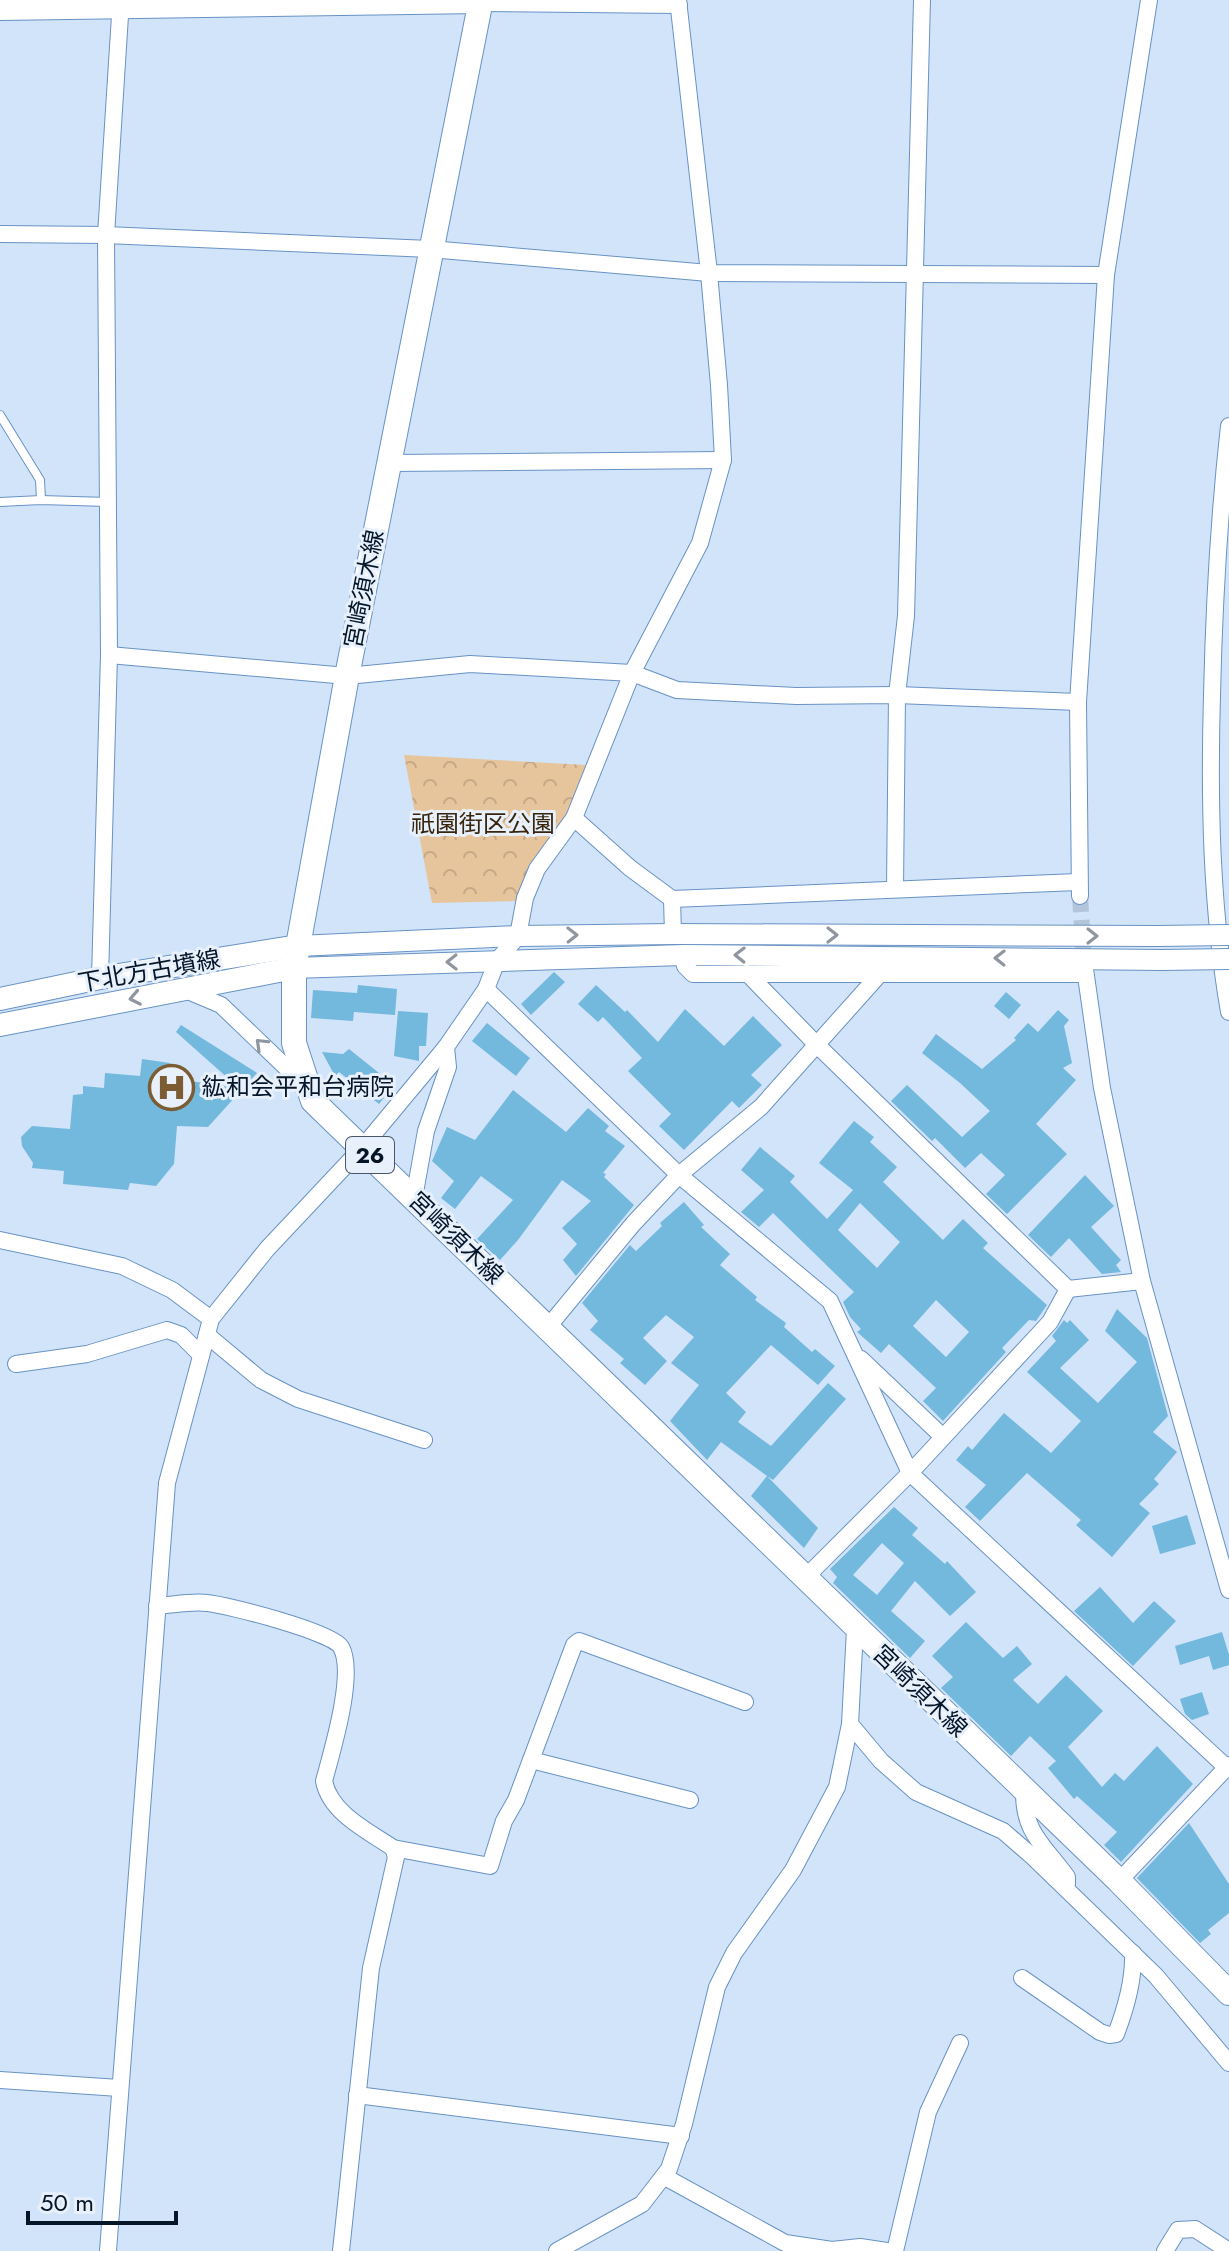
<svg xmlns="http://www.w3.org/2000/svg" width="1229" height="2251" font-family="Jost,'Noto Sans JP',sans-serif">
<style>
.park{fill:url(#park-crowns)}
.building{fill:#73b8dd;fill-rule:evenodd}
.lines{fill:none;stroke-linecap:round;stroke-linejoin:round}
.minor-tunnel{stroke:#b3c5da;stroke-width:16;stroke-dasharray:16 8;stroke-linecap:butt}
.service-casing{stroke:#6892c4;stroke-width:10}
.minor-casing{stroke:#6892c4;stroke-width:18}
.tertiary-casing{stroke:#6892c4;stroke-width:22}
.secondary-casing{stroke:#6892c4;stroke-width:24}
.primary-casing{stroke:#6892c4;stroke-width:26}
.service{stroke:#fff;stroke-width:8}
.minor{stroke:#fff;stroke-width:16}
.tertiary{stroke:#fff;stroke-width:20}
.secondary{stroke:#fff;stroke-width:22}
.primary{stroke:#fff;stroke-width:24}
.tertiary-bridge-casing{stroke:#6892c4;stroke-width:22;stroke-linecap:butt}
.tertiary-bridge{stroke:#fff;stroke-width:20}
.oneway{stroke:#8f969f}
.labels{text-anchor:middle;stroke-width:6;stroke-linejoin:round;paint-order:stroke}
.shield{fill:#e7f0fb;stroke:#4a5768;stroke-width:2}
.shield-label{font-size:22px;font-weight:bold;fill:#061629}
.street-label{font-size:24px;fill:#061629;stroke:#e7f0fb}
.park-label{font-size:24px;fill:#38250c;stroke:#e7f0fb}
.poi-label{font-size:24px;fill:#061629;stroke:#e7f0fb;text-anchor:start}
</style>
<defs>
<pattern id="park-crowns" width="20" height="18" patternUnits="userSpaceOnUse" patternTransform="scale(2)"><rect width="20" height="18" fill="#e7c59c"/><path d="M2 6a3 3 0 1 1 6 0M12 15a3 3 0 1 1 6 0" fill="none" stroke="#c5a886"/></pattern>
</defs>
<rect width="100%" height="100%" fill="#d2e4f9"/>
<path class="park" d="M404,755L586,765L568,813L537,860L517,901L432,903Z"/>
<g class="building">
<path d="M554,972L565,982L531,1015L521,1004Z"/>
<path d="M358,985L397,989L395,1015L354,1012L353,1021L311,1018L313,990L357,993Z"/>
<path d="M596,985L625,1012L627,1010L658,1042L685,1009L724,1046L753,1016L782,1045L751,1075L762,1085L739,1108L732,1101L684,1150L659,1126L671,1114L628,1071L642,1058L603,1017L598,1022L578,1004Z"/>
<path d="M1006,992L1021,1005L1009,1019L994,1006Z"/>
<path d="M1058,1010L1069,1020L1064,1026L1072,1063L1063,1068L1076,1080L1036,1124L1067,1154L1007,1214L986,1194L1005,1175L981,1153L965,1168L935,1138L932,1141L891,1101L907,1085L962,1137L990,1111L960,1083L922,1053L936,1034L982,1069L1016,1040L1014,1038L1028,1023L1038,1032Z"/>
<path d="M398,1011L428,1013L426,1046H419V1061L394,1056Z"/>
<path d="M487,1023L530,1058L516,1076L472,1041Z"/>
<path d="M181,1025L257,1073L208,1127L177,1126L174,1164L156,1186L130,1183L128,1190L63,1184L64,1171L32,1168L33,1163L22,1146L21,1137L32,1126L70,1129L73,1095L83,1094V1086L104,1088L105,1073L140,1076L142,1059L170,1063L169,1078L239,1088L176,1032Z"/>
<path d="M349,1049L394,1085L379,1104L339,1072L335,1076L322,1052L343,1054Z"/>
<path d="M513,1090L566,1132L588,1108L609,1126L605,1131L625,1146L603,1173L606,1174L604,1177L634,1205L576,1276L563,1260L577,1244L562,1228L591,1201L562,1180L518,1240L500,1260L477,1239L513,1200L481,1176L455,1209L441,1198L454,1181L432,1161L447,1127L475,1140Z"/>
<path d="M854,1121L874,1137L870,1142L897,1167L883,1182L943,1240L963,1219L988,1243L983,1248L1047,1305L1036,1321L1029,1320L1002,1348L1006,1352L943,1421L923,1401L936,1388L889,1344L881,1353L857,1332L861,1329L850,1317L843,1302L854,1292L773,1213L759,1227L741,1212L764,1190L741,1170L760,1147L795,1176L790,1182L827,1219L853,1190L819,1163ZM860,1203L900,1242L877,1268L838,1230ZM936,1300L969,1332L946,1357L913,1326Z"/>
<path d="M1085,1175L1114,1206L1091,1227L1121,1260L1116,1265L1121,1272L1102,1274L1069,1238L1051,1257L1028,1235Z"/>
<path d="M684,1202L704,1225L701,1227L730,1254L720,1265L757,1297L755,1300L786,1323L784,1327L812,1352L815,1349L835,1366L818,1385L771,1345L726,1393L746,1412L738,1422L771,1446L828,1383L846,1399L773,1480L767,1476L818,1528L804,1548L751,1496L767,1476L721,1442L707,1460L670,1421L699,1385L671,1363L694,1337L666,1315L643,1338L667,1361L645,1385L620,1363L624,1359L590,1330L598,1321L582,1303L630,1245L636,1251L662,1226L660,1223Z"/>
<path d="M1117,1309L1147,1338L1168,1416L1153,1432L1177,1452L1154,1479L1159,1484L1139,1504L1150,1513L1112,1557L1076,1525L1081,1520L1027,1473L980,1521L965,1507L986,1485L956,1460L968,1446L972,1450L1004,1413L1051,1453L1081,1421L1027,1372L1056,1341L1052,1336L1064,1320L1067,1323L1070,1320L1089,1340L1060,1368L1098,1403L1137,1362L1105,1331Z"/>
<path d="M894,1507L918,1528L912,1535L945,1564L947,1561L976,1592L950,1616L915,1581L891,1611L925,1641L910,1658L833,1583L837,1577L830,1569ZM882,1543L904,1563L877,1595L853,1575Z"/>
<path d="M1187,1515L1196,1544L1160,1554L1152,1526Z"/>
<path d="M1100,1587L1133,1623L1154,1601L1176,1621L1133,1666L1074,1611Z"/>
<path d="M966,1622L1003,1658L1017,1646L1032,1664L1013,1680L1038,1704L1066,1675L1103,1711L1068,1747L1102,1787L1115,1773L1124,1781L1157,1746L1193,1784L1121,1862L1104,1845L1117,1832L1077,1796L1074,1799L1048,1768L1056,1761L1030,1736L1011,1756L941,1688L953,1677L932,1656Z"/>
<path d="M1222,1632L1229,1655V1665L1213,1670L1209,1656L1180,1665L1175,1646Z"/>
<path d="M1202,1692L1209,1714L1192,1720L1185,1714L1180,1699Z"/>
<path d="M1189,1823L1229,1884V1913L1208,1930L1211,1934L1200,1943L1137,1878Z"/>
</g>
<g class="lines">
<path class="minor-tunnel" d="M1080,896L1084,962"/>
<defs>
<g id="service">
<path d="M0,415L40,480L41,500"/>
<path d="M0,502L41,500L108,502"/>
</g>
<g id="minor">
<path d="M480,3L679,5"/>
<path d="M0,234L106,235L430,249L709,273L1106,275"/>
<path d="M1229,426C1219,516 1214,605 1212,695C1209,801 1211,907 1229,1012"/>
<path d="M389,463L723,460"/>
<path d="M109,655L347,676L470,664L632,673L677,690L796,696L897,695L1078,702"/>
<path d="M574,818L630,868L672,899L1078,882"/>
<path d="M895,889L897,695L906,616L922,0"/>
<path d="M1080,896L1078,702L1106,275L1149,0"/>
<path d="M672,899L673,934"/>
<path d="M683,955L685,966L693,974H1085"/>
<path d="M1084,962L1102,1088L1142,1281L1229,1590"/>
<path d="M747,973L817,1045L1068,1289"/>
<path d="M100,978L109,655L106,235L121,0"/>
<path d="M183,989L221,1005L295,1076L305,1090"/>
<path d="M486,989L679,1175L830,1301L910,1473L1226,1767"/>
<path d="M414,1198L426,1131L448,1067L446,1047L486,989L497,961L518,936L525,898L537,869L574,818L632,673L700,543L723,460L719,385L709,273L678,0"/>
<path d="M0,1240L122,1266L172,1290L211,1319"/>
<path d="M1068,1289L1142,1281"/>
<path d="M548,1327L633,1224L679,1175L761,1107L878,976"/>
<path d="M207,1335L261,1380L298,1399L424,1440"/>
<path d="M861,1359L943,1437"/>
<path d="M16,1364L87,1354L167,1330L181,1335L201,1355"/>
<path d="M805,1578L910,1473L1050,1322L1068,1289"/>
<path d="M157,1606C173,1605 191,1601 207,1603C227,1605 333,1632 341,1647C356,1673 332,1751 324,1781C330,1813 368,1831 393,1848L396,1857L371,1968L341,2251"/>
<path d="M850,1724L881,1761L916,1792L1003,1831L1033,1857L1156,1976L1229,2063"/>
<path d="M531,1760L690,1800"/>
<path d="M1024,1790C1023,1833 1044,1845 1067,1877V1884"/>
<path d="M393,1848L490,1866L504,1821L516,1800L574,1645L579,1641L745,1702"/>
<path d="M1119,1881L1229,1765"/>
<path d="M1022,1978L1100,2032L1109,2035L1116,2034C1126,2008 1134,1980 1133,1953"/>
<path d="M0,2080L119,2088"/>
<path d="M357,2095L681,2136"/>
<path d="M665,2177L785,2243L832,2250L860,2247L887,2251"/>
<path d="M108,2251L167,1483L211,1319L267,1249L362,1148L446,1047"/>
<path d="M557,2251L642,2204L669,2169L684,2124L717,1987L734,1953L793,1870L837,1787L850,1724L855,1629"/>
<path d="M895,2251L928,2112L960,2043"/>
<path d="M1165,2251L1178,2230L1195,2229L1229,2251"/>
</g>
<g id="tertiary">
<path d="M0,10L480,3"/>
<path d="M298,946L518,936L673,934L1158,936"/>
<path d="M294,968L683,955L1162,960"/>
</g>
<g id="secondary">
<path d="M0,999L100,978L298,946"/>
<path d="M0,1025L294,968"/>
</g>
<path id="primary" d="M481,0L347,676L294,968V1043L313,1101L1119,1881L1229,1993"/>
</defs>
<use href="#service" class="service-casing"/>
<use href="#minor" class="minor-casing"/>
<use href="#tertiary" class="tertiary-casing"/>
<use href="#secondary" class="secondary-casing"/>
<use href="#primary" class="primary-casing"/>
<use href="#service" class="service"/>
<use href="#minor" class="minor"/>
<use href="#tertiary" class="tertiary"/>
<use href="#secondary" class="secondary"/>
<use href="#primary" class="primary"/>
<defs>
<g id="tertiary-bridge">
<path d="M1158,936L1229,935"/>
<path d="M1162,960L1229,959"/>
</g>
</defs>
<use href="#tertiary-bridge" class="tertiary-bridge-casing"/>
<use href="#tertiary-bridge" class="tertiary-bridge"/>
</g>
<defs><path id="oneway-chevron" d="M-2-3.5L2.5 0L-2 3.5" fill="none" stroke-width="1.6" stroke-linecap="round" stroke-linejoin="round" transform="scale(2)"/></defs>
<g class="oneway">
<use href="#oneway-chevron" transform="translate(572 935) rotate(-1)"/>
<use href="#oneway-chevron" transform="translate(832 935)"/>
<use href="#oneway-chevron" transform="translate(1092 936)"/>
<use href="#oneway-chevron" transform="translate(740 955) rotate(-179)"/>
<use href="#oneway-chevron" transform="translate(1000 958) rotate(-179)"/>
<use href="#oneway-chevron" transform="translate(452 962) rotate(179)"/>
<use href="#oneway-chevron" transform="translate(135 998) rotate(169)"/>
<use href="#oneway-chevron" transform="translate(261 1044) rotate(-136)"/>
</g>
<defs>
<symbol id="hospital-ring" viewBox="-11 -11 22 22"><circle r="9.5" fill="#e7f0fb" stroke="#7c5c32" stroke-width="1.5"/><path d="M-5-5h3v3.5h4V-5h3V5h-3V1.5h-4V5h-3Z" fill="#7c5c32"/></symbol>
</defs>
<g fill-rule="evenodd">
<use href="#hospital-ring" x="146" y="1062" width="51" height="51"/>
</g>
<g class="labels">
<rect class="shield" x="346" y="1137" width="48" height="36" rx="6"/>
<g class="shield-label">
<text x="370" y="1163">26</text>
</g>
<g class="street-label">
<text transform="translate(364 589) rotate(-79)" y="8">宮崎須木線</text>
<text transform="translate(149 971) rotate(-10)" y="8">下北方古墳線</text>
<text transform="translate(456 1238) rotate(44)" y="8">宮崎須木線</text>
<text transform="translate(920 1691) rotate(44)" y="8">宮崎須木線</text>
</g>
<g class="park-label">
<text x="483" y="832">祇園街区公園</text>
</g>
<g class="poi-label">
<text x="202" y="1095">紘和会平和台病院</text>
</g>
</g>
<path d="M28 2211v12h148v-12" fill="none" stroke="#061629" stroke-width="4"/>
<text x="40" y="2211" font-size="24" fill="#061629" stroke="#e7f0fb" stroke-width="6" paint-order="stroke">50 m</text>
</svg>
